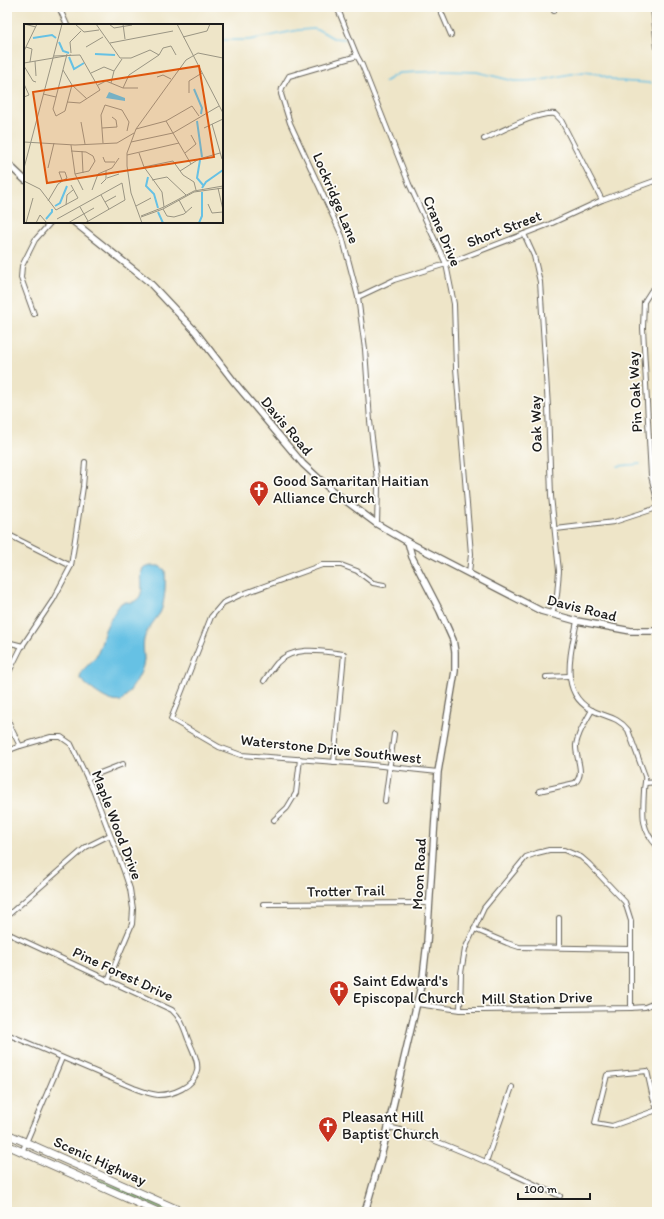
<svg xmlns="http://www.w3.org/2000/svg" width="664" height="1219" font-family="Itim,sans-serif">
<style>
.green{fill:#95d186;stroke:#587651}
.water{fill:#66c1e4;stroke:#416e80}
.lines{fill:none;stroke-linecap:round;stroke-linejoin:round}
.stream{stroke:#66c1e4;stroke-width:1.5}
.street-casing{stroke:#666258;stroke-width:6}
.secondary-casing{stroke:#666258;stroke-width:8}
.highway-casing{stroke:#666258;stroke-width:9}
.street{stroke:#fff;stroke-width:4}
.secondary{stroke:#fff;stroke-width:5.5}
.highway{stroke:#fff;stroke-width:7}
.labels{text-anchor:middle;stroke-width:3.5;stroke-linejoin:round;paint-order:stroke}
.street-label{font-size:15px;fill:#1c1c1c;stroke:#fdfcf7}
.poi-label{font-size:15px;fill:#1c1c1c;stroke:#fdfcf7;text-anchor:start}
.inset-river{fill:none;stroke:#66c1e4;stroke-width:2}
.inset-road{fill:none;stroke:#9a9583;stroke-width:1}
.view{fill:#de560d;fill-opacity:0.15;stroke:#de560d;stroke-width:2}
.inset-edge{fill:none;stroke:#1c1c1c;stroke-width:2}
</style>
<rect width="100%" height="100%" fill="#fdfcf7"/>
<filter id="ink" filterUnits="userSpaceOnUse"><feTurbulence type="fractalNoise" baseFrequency=".025" numOctaves="2"/><feDisplacementMap in="SourceGraphic" scale="8" xChannelSelector="R" yChannelSelector="G"/><feConvolveMatrix kernelMatrix="1 2 1 2 8 2 1 2 1" color-interpolation-filters="sRGB"/></filter>
<filter id="wash" filterUnits="userSpaceOnUse"><feTurbulence type="fractalNoise" baseFrequency=".012" numOctaves="4" result="noise"/><feDisplacementMap in="SourceGraphic" scale="16" xChannelSelector="R" yChannelSelector="G"/><feGaussianBlur stdDeviation="0.9" result="paint"/><feColorMatrix in="noise" values="0 0 0 0 0 0 0 0 0 0 0 0 0 0 0 0 0 1.4 0 .05"/><feComposite in="paint" operator="in"/></filter>
<g filter="url(#wash)">
<rect width="100%" height="100%" fill="#eee5c8"/>
<path class="green" d="M98,1178L174,1212H166L96,1181Z"/>
<path class="water" d="M151,566H159L165,570C166,581 165,604 160,613C155,620 149,627 145,636C142,644 144,652 144,660C143,674 130,691 122,701C109,705 89,687 80,679C80,669 91,664 96,656C101,648 102,639 105,630C109,621 115,611 121,603C125,601 129,603 133,602C148,596 138,579 143,568Z"/>
<g class="lines">
<g class="stream">
<path d="M222,40H249L299,30L314,29L321,31L333,38L345,39"/>
<path d="M384,82L399,73L443,71L477,72L514,81H523L542,80L570,74L584,72L599,74L617,81L651,83"/>
<path d="M618,466L640,464"/>
</g>
</g>
</g>
<g filter="url(#ink)">
<g class="lines">
<defs>
<g id="street">
<path d="M59,7L67,25"/>
<path d="M337,7L357,56L362,65L409,184L446,264L454,304L456,368L471,554L469,573"/>
<path d="M439,7L451,35"/>
<path d="M554,7V11"/>
<path d="M653,7L657,48"/>
<path d="M357,56L289,76L282,88L281,94L290,123L342,236L358,297L365,349L370,421L378,488L377,524"/>
<path d="M484,139C502,131 536,112 555,114L561,120L602,200"/>
<path d="M524,234L534,256L540,282L548,407L551,496L559,571L557,595L552,615"/>
<path d="M657,286L651,291L644,302L643,328L651,476L657,500"/>
<path d="M358,297L394,280L446,264L550,224L602,200L657,180"/>
<path d="M34,314L21,278L22,266L35,240L51,222"/>
<path d="M556,529L614,522L657,508"/>
<path d="M7,534L71,566"/>
<path d="M384,585L373,583L357,571L341,565H322L240,595L223,603L211,617L171,719L219,747L241,755L363,764L438,772"/>
<path d="M577,621C571,653 557,696 596,712C608,717 619,718 628,730L645,776C646,781 644,785 644,791C643,813 640,828 657,846"/>
<path d="M7,642L23,646"/>
<path d="M7,676L21,648L53,600L71,566L83,487L85,462"/>
<path d="M546,677L569,676"/>
<path d="M264,681C268,675 272,669 277,663C295,645 322,651 344,654L334,762"/>
<path d="M7,716L11,728L20,746"/>
<path d="M7,751L20,746L51,737H61L71,744L93,790L124,871L130,889L133,909L132,924L108,981"/>
<path d="M87,778L123,764"/>
<path d="M646,783L657,782"/>
<path d="M539,791L575,783C586,773 575,757 576,745C578,732 586,721 592,710"/>
<path d="M385,801L394,734"/>
<path d="M274,820L287,808L296,793L300,759"/>
<path d="M263,904L429,903"/>
<path d="M7,916L86,847L110,835"/>
<path d="M474,929L507,943L519,947L631,949"/>
<path d="M7,933L172,1010C181,1018 184,1028 188,1039C192,1049 199,1061 197,1071C194,1087 172,1095 158,1095C149,1094 142,1091 134,1088L7,1034"/>
<path d="M559,947V918"/>
<path d="M417,1004L460,1010H483L631,1008L645,1007L657,1002"/>
<path d="M460,1010L461,973L465,949L484,908L526,857L537,853L549,850H564L581,857L589,864L625,902L631,921V1008"/>
<path d="M657,1109L653,1098L647,1071L607,1075L595,1123L612,1126L657,1110"/>
<path d="M388,1127C401,1130 415,1133 427,1138C473,1154 516,1176 560,1196"/>
<path d="M22,1152L62,1058"/>
<path d="M486,1162L512,1087"/>
</g>
<g id="secondary">
<path d="M7,163L25,180"/>
<path d="M74,222L149,282L195,331L235,383L303,464L330,489L377,524L408,542L541,611L577,621L631,631H657"/>
<path d="M365,1212L383,1149L423,977L427,942L438,772L455,671V652L453,640L440,611L412,557L408,542"/>
</g>
<g id="highway">
<path d="M7,1134L183,1212"/>
<path d="M7,1145L158,1212"/>
</g>
</defs>
<use href="#street" class="street-casing"/>
<use href="#secondary" class="secondary-casing"/>
<use href="#highway" class="highway-casing"/>
<use href="#street" class="street"/>
<use href="#secondary" class="secondary"/>
<use href="#highway" class="highway"/>
</g>
</g>
<defs>
<symbol id="church-pin" viewBox="-11 -11 22 30"><path d="M0 17L-7.5 6A9.5 9.5 0 1 1 7.5 6Z" fill="#c8321e" stroke="#fdfcf7"/><path d="M-1.2-6h2.4v3.5h3.3v2.4h-3.3V6h-2.4V-.1h-3.3v-2.4h3.3Z" fill="#fff"/></symbol>
</defs>
<g fill-rule="evenodd">
<use href="#church-pin" x="248" y="479" width="22" height="30"/>
<use href="#church-pin" x="328" y="979" width="22" height="30"/>
<use href="#church-pin" x="317" y="1115" width="22" height="30"/>
</g>
<g class="labels">
<g class="street-label">
<text transform="translate(336 198) rotate(67)" y="5">Lockridge Lane</text>
<text transform="translate(504 229) rotate(-21)" y="5">Short Street</text>
<text transform="translate(442 231) rotate(67)" y="5">Crane Drive</text>
<text transform="translate(635 392) rotate(-93)" y="5">Pin Oak Way</text>
<text transform="translate(536 424) rotate(-92)" y="5">Oak Way</text>
<text transform="translate(287 426) rotate(50)" y="5">Davis Road</text>
<text transform="translate(582 608) rotate(14)" y="5">Davis Road</text>
<text transform="translate(331 749) rotate(6)" y="5">Waterstone Drive Southwest</text>
<text transform="translate(117 825) rotate(69)" y="5">Maple Wood Drive</text>
<text transform="translate(419 874) rotate(-87)" y="5">Moon Road</text>
<text transform="translate(346 891) rotate(-1)" y="5">Trotter Trail</text>
<text transform="translate(123 974) rotate(25)" y="5">Pine Forest Drive</text>
<text transform="translate(537 998) rotate(-1)" y="5">Mill Station Drive</text>
<text transform="translate(100 1161) rotate(24)" y="5">Scenic Highway</text>
</g>
<g class="poi-label">
<text x="273" y="486">Good Samaritan Haitian<tspan x="273" dy="17">Alliance Church</tspan></text>
<text x="353" y="986">Saint Edward's<tspan x="353" dy="17">Episcopal Church</tspan></text>
<text x="342" y="1122">Pleasant Hill<tspan x="342" dy="17">Baptist Church</tspan></text>
</g>
</g>
<g transform="translate(24 24)">
<rect width="199" height="199" fill="#eee5c8"/>
<path d="M85,68L101,74V77L82,74Z" fill="#66c1e4"/>
<path class="inset-river" d="M9,14L28,11L32,14M35,18L39,27L45,29M71,30L91,31M45,33L50,45L60,39M170,65L178,84L177,90M173,97L178,133M176,136L173,154L179,161M124,153L122,162L130,170L134,184M178,164L182,158L199,146M31,182L36,179L43,162M134,188L139,199M22,195L28,188V185M175,199L178,192V168"/>
<path class="inset-road" d="M0,0L12,3M51,0L60,8L75,6M72,0L96,34H107L126,26L135,31L105,51L99,64M85,0L90,4L108,1M99,0L101,15M153,0L199,89M159,13L183,7L186,0M86,19L149,7M2,23L8,25L6,38M62,23L79,13M0,27L13,0M47,29L46,18L57,7M43,30L29,85L32,92L41,87L48,61M135,31L139,24L147,22L152,31M30,32L56,31L76,66L56,79L43,78M11,37L12,52M0,39L47,31M0,42L9,57L12,58M39,46L48,61L63,75M67,49L80,43L90,47M133,53L139,51L147,55M87,59L90,47L98,35M0,60L5,71L0,73M74,61L82,57L99,64H114M165,69V57L178,49M19,70L32,73M142,97L167,140M57,98L61,120M188,100L198,135M78,104L93,103L92,96L88,93M180,104L199,95M112,105L142,97L168,82L175,92M0,118L51,121L93,119L110,109M107,118L149,109L195,82M79,119L77,91L81,81L98,86L105,98L103,107M47,121L51,150L59,166M47,127L62,128L69,132L71,137L65,147L51,150M58,127L59,149M115,129L120,143L138,168L140,183M161,129L172,120L167,111M103,131L155,119M79,133L81,138H91M120,143L149,137L159,151L170,158L172,166M0,144L38,0M24,144L30,119M156,147L175,135L196,129M83,154L95,150M128,156L143,153L162,171M0,157L16,165L32,186L54,174L47,161M77,160L82,155V147M194,164L199,186M68,166L74,150L88,144L95,134M77,171L85,185M155,176L162,189M24,177L34,160L43,154L41,148H35L38,156M81,178L92,172M184,180L188,189L199,188M42,181L43,171L49,166M112,182L127,174M56,183L64,197M139,185L143,192L150,193L160,190L168,183M117,192L140,183L170,167L199,162M117,193L139,185L170,168L199,164M33,195L98,159L101,176L61,199M2,199L9,174M12,199L16,191L23,199M44,199L70,184M118,199L107,169L103,142V129L112,105L162,36L174,29L199,34"/>
<path class="view" d="M175,42L190,133L23,159L9,68Z"/>
<rect width="199" height="199" class="inset-edge"/>
</g>
<rect width="664" height="1219" fill="none" stroke="#fdfcf7" stroke-width="24"/>
<path d="M518 1193v6h72v-6" fill="none" stroke="#1c1c1c" stroke-width="2"/>
<text x="524" y="1193" font-size="12" fill="#1c1c1c" stroke="#fdfcf7" stroke-width="3" paint-order="stroke">100 m</text>
</svg>
